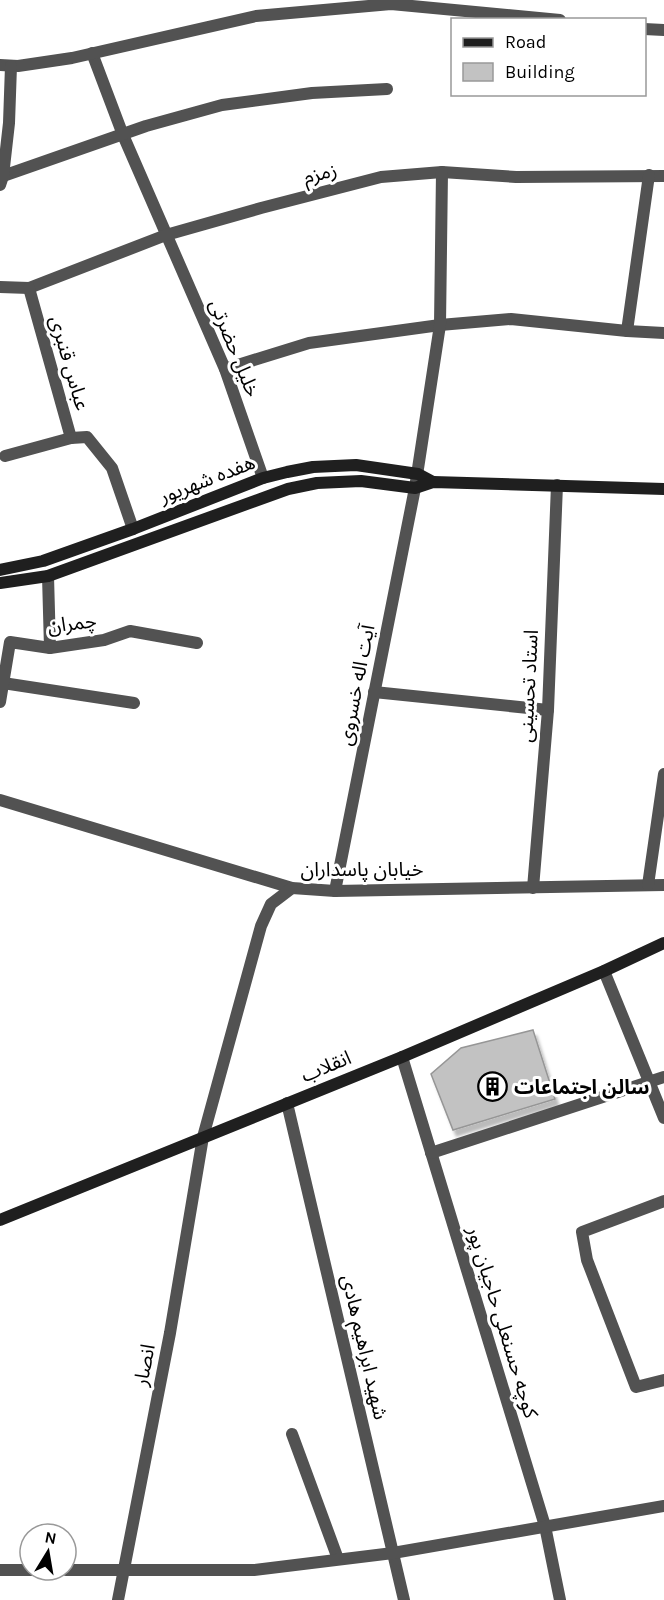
<svg xmlns="http://www.w3.org/2000/svg" width="664" height="1600" font-family="Karla,'Noto Sans Arabic',sans-serif">
<style>
.building{fill:#c2c2c2;stroke:#969696;stroke-width:1.5;filter:url(#shadow)}
.lines{fill:none;stroke-linecap:round;stroke-linejoin:round}
.street{stroke:#525252;stroke-width:12}
.secondary{stroke:#1f1f1f;stroke-width:12}
.labels{text-anchor:middle;stroke-width:6;stroke-linejoin:round;paint-order:stroke}
.street-label{font-size:20px;fill:#000;stroke:#fff}
.poi-label{font-size:20px;font-weight:bold;fill:#000;stroke:#fff;text-anchor:start}
</style>
<defs>
<filter id="shadow"><feDropShadow dx="3.5" dy="6" stdDeviation="1.5" flood-color="#0004"/></filter>
</defs>
<rect width="100%" height="100%" fill="#fff"/>
<path class="building" d="M533,1030L555,1099L453,1130L431,1074L461,1048Z"/>
<g class="lines">
<g class="street">
<path d="M644,29L664,30"/>
<path d="M92,53L123,135L225,369L263,478"/>
<path d="M0,65L18,66L72,58L256,16L391,4L560,20"/>
<path d="M3,176L146,126L222,105L312,93L387,89"/>
<path d="M0,185L3,176L9,123L11,66"/>
<path d="M0,287L29,288L166,235L261,208L381,177L442,172L516,177L664,176"/>
<path d="M29,288L71,438L87,437L112,468L133,529"/>
<path d="M627,331L649,175"/>
<path d="M225,369L309,343L440,325L511,319L627,331L664,333"/>
<path d="M5,456L71,438"/>
<path d="M48,576L50,648"/>
<path d="M3,683L134,703"/>
<path d="M374,692L548,710"/>
<path d="M0,702L10,642L50,648L104,640L130,631L197,643"/>
<path d="M0,800L292,888L335,891L664,885"/>
<path d="M648,885L664,774"/>
<path d="M533,888L548,710L557,485"/>
<path d="M335,891L415,488L440,325L442,172"/>
<path d="M604,971L664,1118"/>
<path d="M402,1057L545,1526L560,1600"/>
<path d="M287,1103L404,1600"/>
<path d="M431,1153L664,1077"/>
<path d="M664,1201L582,1232L587,1260L636,1387L664,1380"/>
<path d="M292,1434L338,1559"/>
<path d="M0,1570H42"/>
<path d="M66,1570H254L393,1553L664,1506"/>
<path d="M118,1600L170,1333L203,1137L261,926L271,904L292,888"/>
</g>
<g class="secondary">
<path d="M0,570L43,561L133,529L263,478L287,472L313,467L356,465L418,474L433,482"/>
<path d="M0,583L48,576L288,489L317,483L361,481L415,488L433,482L664,489"/>
<path d="M0,1220L402,1057L604,971L664,943"/>
</g>
</g>
<defs>
<symbol id="building-ring" viewBox="-11 -11 22 22"><circle r="9.5" fill="#fff" stroke="#000" stroke-width="1.5"/><path d="M-4-6H4V6H1V3H-1V6H-4ZM-2.5-4.3h1.7v1.8h-1.7ZM.8-4.3h1.7v1.8H.8ZM-2.5-1h1.7V.8h-1.7ZM.8-1h1.7V.8H.8Z" fill="#000"/></symbol>
</defs>
<g fill-rule="evenodd">
<use href="#building-ring" x="476" y="1070" width="33" height="33"/>
</g>
<g class="labels">
<g class="street-label">
<text transform="translate(320 173) rotate(-14)" y="7">زمزم</text>
<text transform="translate(235 348) rotate(68)" y="7">خلیل حضرتی</text>
<text transform="translate(70 363) rotate(74)" y="7">عباس قنبری</text>
<text transform="translate(207 479) rotate(-21)" y="7">هفده شهریور</text>
<text transform="translate(72 623) rotate(-7)" y="7">چمران</text>
<text transform="translate(356 685) rotate(-79)" y="7">آیت اله خسروی</text>
<text transform="translate(528 686) rotate(-87)" y="7">استاد تحسینی</text>
<text x="362" y="876">خیابان پاسداران</text>
<text transform="translate(326 1066) rotate(-22)" y="7">انقلاب</text>
<text transform="translate(503 1322) rotate(73)" y="7">کوچه حسنعلی حاجیان پور</text>
<text transform="translate(365 1347) rotate(77)" y="7">شهید ابراهیم هادی</text>
<text transform="translate(144 1365) rotate(-79)" y="7">انصار</text>
</g>
<g class="poi-label">
<text x="514" y="1094">سالن اجتماعات</text>
</g>
</g>
<rect x="451" y="18" width="195" height="78" fill="#ffffff" stroke="#999999" stroke-width="1.5"/>
<rect x="463" y="38" width="30" height="9" fill="#1f1f1f" stroke="#999999" stroke-width="1.5"/>
<text x="505" y="48" font-size="18" fill="#000000">Road</text>
<rect x="463" y="63" width="30" height="18" fill="#c2c2c2" stroke="#999999" stroke-width="1.5"/>
<text x="505" y="78" font-size="18" fill="#000000">Building</text>
<g transform="translate(48 1552) rotate(11)"><circle r="28" fill="#ffffff" stroke="#999999" stroke-width="1.5"/>
<path d="M0-4.5L10 22L0 15L-10 22Z" fill="#000000"/>
<text y="-9" font-size="16" font-weight="bold" text-anchor="middle" fill="#000000">N</text>
</g>
</svg>
